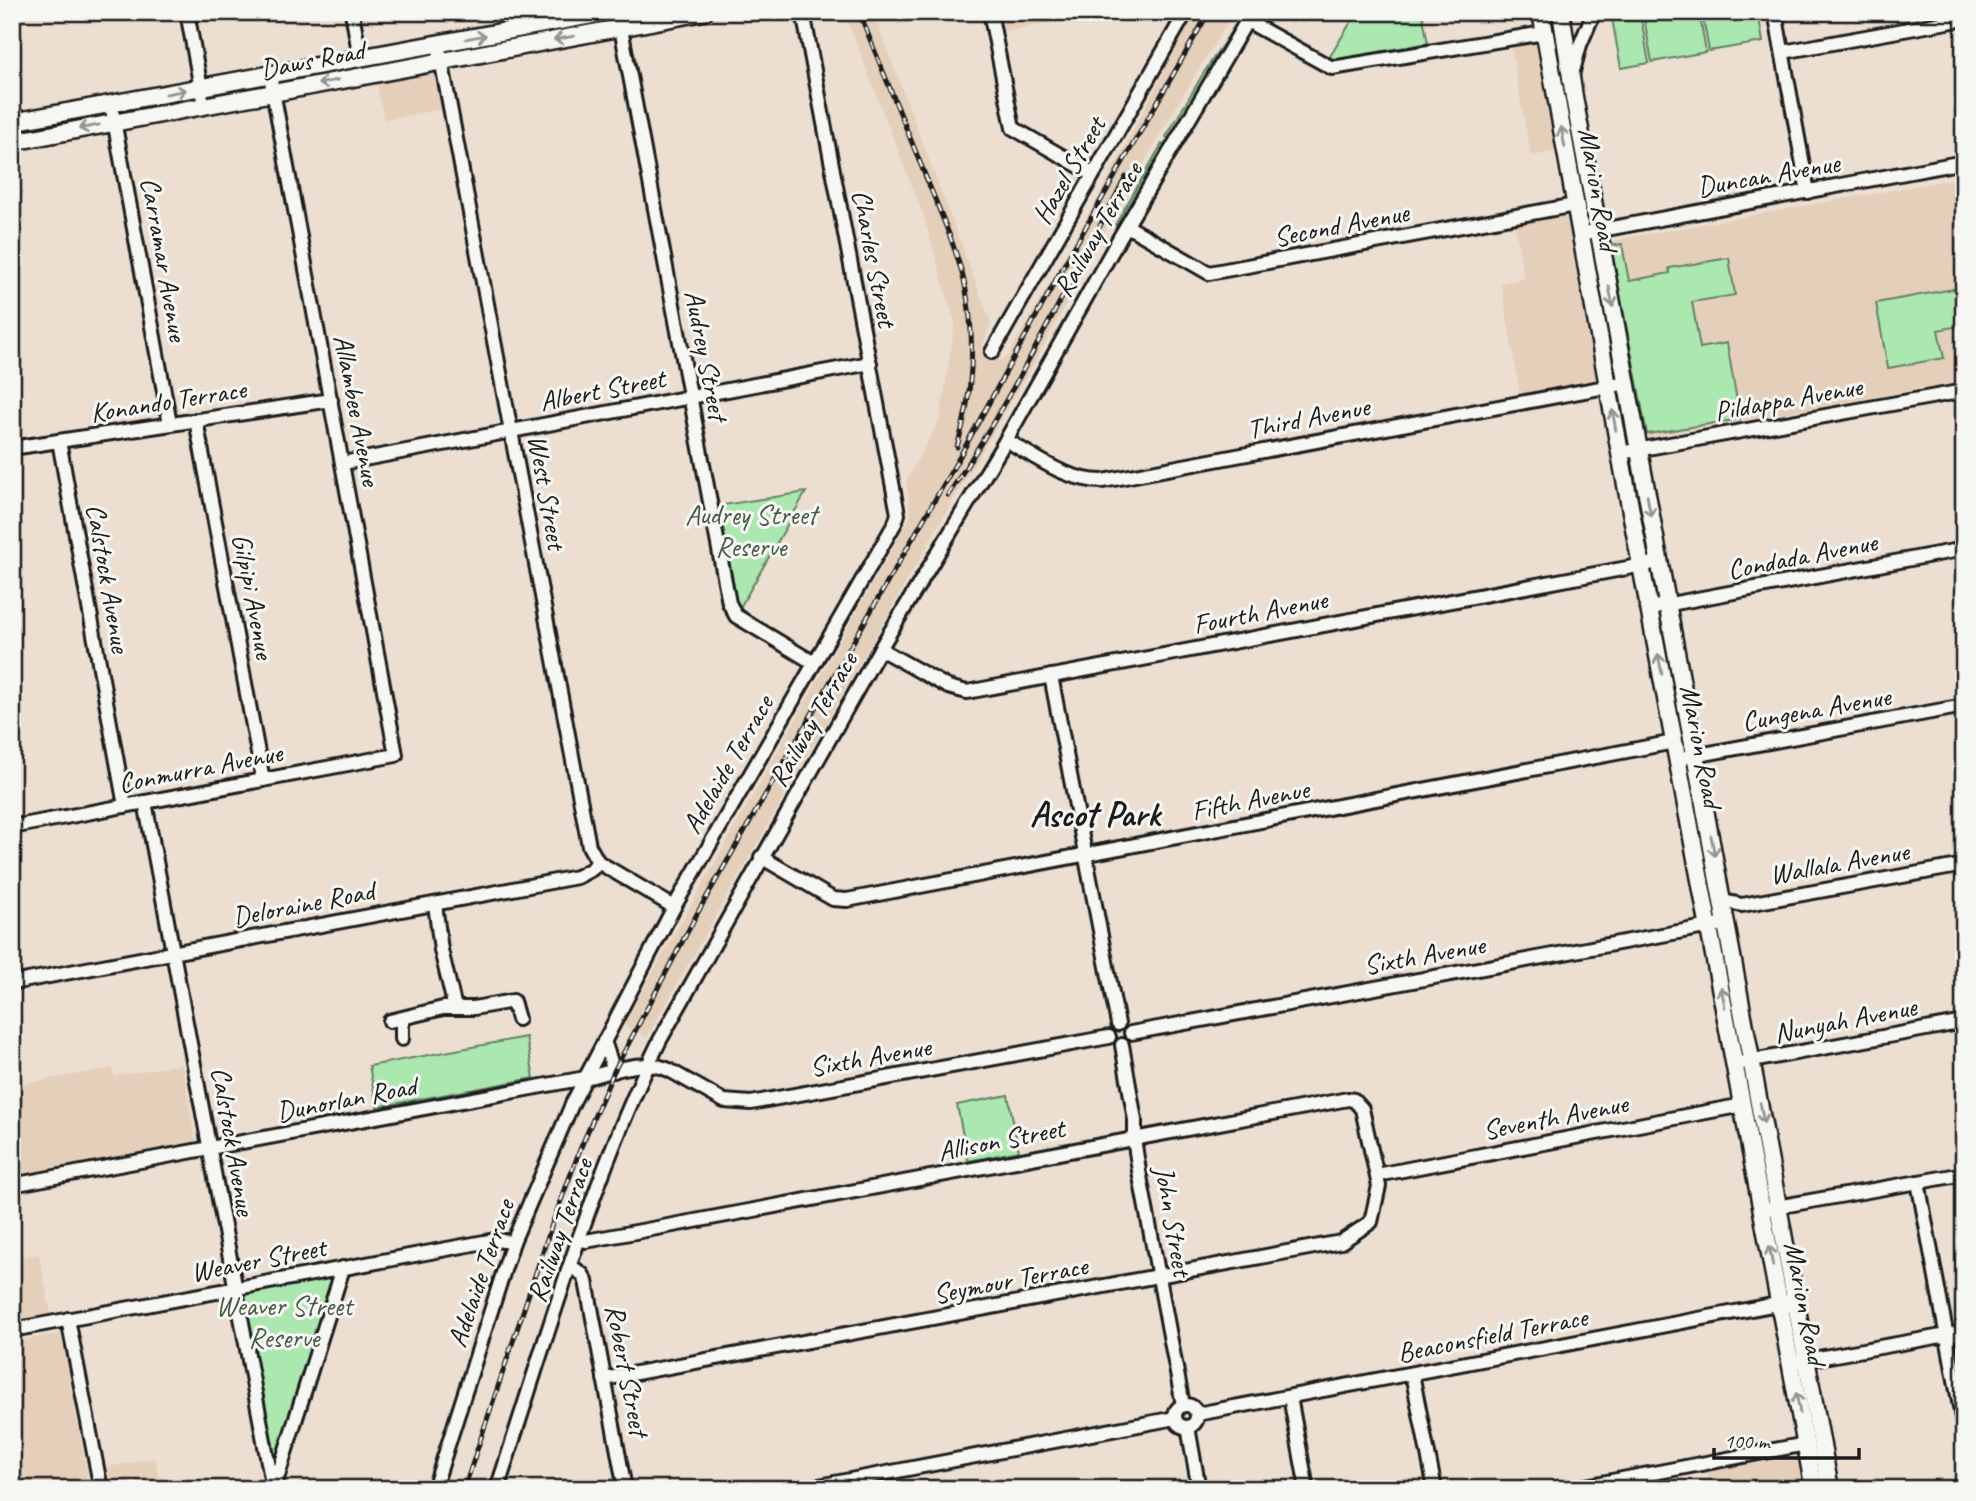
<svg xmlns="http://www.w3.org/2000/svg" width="1976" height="1501" font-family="Caveat,sans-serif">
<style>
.built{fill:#e4cfba}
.green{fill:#aae8b0;stroke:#638266;stroke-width:2}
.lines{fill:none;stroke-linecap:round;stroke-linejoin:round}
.minor-casing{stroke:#1c1c1c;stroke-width:18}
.major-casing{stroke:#1c1c1c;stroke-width:21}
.minor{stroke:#f6f6f2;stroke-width:12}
.major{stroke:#f6f6f2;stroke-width:16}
.rail-casing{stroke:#1c1c1c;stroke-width:5}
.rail{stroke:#f6f6f2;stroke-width:2.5;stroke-dasharray:8;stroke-linecap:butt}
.oneway{stroke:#949492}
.labels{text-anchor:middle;stroke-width:6;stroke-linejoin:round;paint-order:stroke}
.street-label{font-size:28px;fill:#1c1c1c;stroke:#f6f6f2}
.park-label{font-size:28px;fill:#475948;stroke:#f6f6f2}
.district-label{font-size:35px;font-weight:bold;fill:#1c1c1c;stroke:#f6f6f2}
</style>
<rect width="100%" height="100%" fill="#ecdfd1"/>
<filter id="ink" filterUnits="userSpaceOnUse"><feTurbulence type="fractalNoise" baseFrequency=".0143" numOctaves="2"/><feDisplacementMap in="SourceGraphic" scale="14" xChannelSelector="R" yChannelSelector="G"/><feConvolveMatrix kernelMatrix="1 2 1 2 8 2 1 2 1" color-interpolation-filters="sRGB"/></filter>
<g filter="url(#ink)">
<g class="built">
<path d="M844,12H873L991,323L982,348L1002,360L1008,356L1097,200L1195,12H1234L1176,107L1110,222L1035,362L960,488L647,1037L623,1025L911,515L906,481L940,419L955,323L922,212Z"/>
<path d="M895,12H967L897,25Z"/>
<path d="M996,12H1084L1080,18L1000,32Z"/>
<path d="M1532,39L1540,45L1558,151L1531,156L1510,43Z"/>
<path d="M430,69L436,72L443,109L384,120L376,79Z"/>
<path d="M1964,177V381L1649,437L1643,434L1609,245L1615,240Z"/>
<path d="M1564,213L1573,222L1601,375L1594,382L1520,395L1501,283L1524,278L1514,221Z"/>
<path d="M182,1064L196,1143L12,1177V1086L112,1068L115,1076Z"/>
<path d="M39,1254L51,1313L12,1320V1259Z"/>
<path d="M61,1333L90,1489H12V1342Z"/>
<path d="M1807,1448L1814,1489H1711L1706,1465Z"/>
<path d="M155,1458L161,1489H111L107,1467Z"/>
</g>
<g class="green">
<path d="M1244,12H1247L1171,140L1166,137L1203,74Z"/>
<path d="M1357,12H1422L1428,43L1339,59L1329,58Z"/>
<path d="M1640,12L1649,63L1621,68L1611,13Z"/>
<path d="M1643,12H1699L1706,52L1652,62Z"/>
<path d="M1702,12H1758L1763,42L1709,51Z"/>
<path d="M1162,144L1167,147L1121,228L1115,225Z"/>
<path d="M1622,244L1629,281L1670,273L1669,268L1729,258L1735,295L1692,302L1700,348L1727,343L1740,419L1647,434L1611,246Z"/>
<path d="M1964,287V325L1938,330L1944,358L1888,368L1876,303Z"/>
<path d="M806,492L738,611L733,603L717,506Z"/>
<path d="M526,1037L534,1078L377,1107L369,1066Z"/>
<path d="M1008,1095L1019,1151L968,1161L957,1105Z"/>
<path d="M337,1276L275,1467L243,1293Z"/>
</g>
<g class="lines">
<defs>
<g id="minor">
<path d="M187,12L202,94"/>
<path d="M352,12L360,58"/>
<path d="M618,12L729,603L736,616L814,663"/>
<path d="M990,12L1013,128L1093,174"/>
<path d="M1775,12L1808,192"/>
<path d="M1247,21L1332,68L1544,33"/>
<path d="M438,43L589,846L598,862L674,907"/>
<path d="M1783,52L1964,19"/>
<path d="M1572,75L1580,45L1594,12"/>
<path d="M111,104L170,424"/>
<path d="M1127,226L1209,273L1575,205"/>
<path d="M1580,234L1964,162"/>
<path d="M992,352L1186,12"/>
<path d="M196,420L263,780"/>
<path d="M1006,440C1037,458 1067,481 1103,481L1627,383"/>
<path d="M59,441L125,806"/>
<path d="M12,448L331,400"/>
<path d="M1620,453L1964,391"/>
<path d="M343,463L870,363"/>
<path d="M1649,608L1964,549"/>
<path d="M880,649L948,687L967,692L1659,562"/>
<path d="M1051,676L1118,1024"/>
<path d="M1677,759L1964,706"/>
<path d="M145,802L273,1489"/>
<path d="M12,827L396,755L270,75"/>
<path d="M761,857L833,899L847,900L1674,742"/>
<path d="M1723,901L1742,905L1964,865"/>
<path d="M435,904L441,950L455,1008"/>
<path d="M12,983L577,877L592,869L598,862"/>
<path d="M390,1021L443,1008H474L513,1001L518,1019"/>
<path d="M1131,1033L1727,923"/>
<path d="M402,1039V1019"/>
<path d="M604,1041L614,1071"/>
<path d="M1122,1045L1135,1120V1145L1139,1171L1183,1405"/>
<path d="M1735,1064L1964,1022"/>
<path d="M1377,1175L1743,1105"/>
<path d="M1918,1182L1964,1428"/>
<path d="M12,1185L585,1078C612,1072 643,1058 669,1070L724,1101L751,1103L1109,1037"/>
<path d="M1771,1208L1964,1174"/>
<path d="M579,1239L586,1241L641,1231L1348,1099L1354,1100L1362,1109L1379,1186L1371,1222L1341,1242L604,1379"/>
<path d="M571,1266L582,1274L586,1281L625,1489"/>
<path d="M68,1319L101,1489"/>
<path d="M12,1330L495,1240L513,1242"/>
<path d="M1790,1363L1964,1332"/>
<path d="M1412,1374L1435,1489"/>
<path d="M1290,1397L1307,1489"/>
<circle cx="1186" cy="1416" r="11"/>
<path d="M1197,1414L1788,1302"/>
<path d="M1188,1427L1199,1489"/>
<path d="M275,1485L343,1268"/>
<path d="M434,1489L513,1242L573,1102L674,907L895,523L898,514L803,12"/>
<path d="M497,1489C547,1338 590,1183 660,1040L880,649L1006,440L1120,237L1252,12"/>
<path d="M803,1489L1175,1418"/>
<path d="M1570,1489L1806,1444"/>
<path d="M1961,1489L1964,1488"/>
</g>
<g id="major">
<path d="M1541,12L1620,453L1814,1489"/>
<path d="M1561,12L1574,97L1830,1489"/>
<path d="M12,122L609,12"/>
<path d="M12,142L704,12"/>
</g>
</defs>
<use href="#minor" class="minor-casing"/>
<use href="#major" class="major-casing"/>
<use href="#minor" class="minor"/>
<use href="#major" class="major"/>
<defs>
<g id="rail">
<path d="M859,12C879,62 899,111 919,160C935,201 955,242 965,285C976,338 973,396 957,447"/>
<path d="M948,495C1015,394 1068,284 1126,177"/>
<path d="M464,1489L551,1227L581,1147L614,1071L698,912L960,456L1068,258L1209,12"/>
</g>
</defs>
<use href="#rail" class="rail-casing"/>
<use href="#rail" class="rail"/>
</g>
<defs><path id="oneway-shaft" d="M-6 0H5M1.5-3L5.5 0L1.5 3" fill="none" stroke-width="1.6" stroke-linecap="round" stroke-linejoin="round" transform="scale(1.75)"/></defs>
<g class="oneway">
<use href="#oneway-shaft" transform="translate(476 37) rotate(-10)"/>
<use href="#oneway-shaft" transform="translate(564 38) rotate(170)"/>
<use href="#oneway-shaft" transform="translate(328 82) rotate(169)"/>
<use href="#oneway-shaft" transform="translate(176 92) rotate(-11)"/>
<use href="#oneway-shaft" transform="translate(89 127) rotate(169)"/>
<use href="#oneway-shaft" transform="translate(1563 137) rotate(-100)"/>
<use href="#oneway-shaft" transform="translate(1611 297) rotate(79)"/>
<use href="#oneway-shaft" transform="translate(1614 420) rotate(-100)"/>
<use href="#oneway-shaft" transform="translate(1649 506) rotate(80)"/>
<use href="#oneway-shaft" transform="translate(1660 664) rotate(-101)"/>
<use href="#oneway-shaft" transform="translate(1713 846) rotate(79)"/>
<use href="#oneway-shaft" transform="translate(1723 997) rotate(-101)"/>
<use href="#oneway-shaft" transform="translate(1762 1113) rotate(80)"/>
<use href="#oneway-shaft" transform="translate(1771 1256) rotate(-100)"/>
<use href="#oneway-shaft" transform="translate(1798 1403) rotate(-101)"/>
</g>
</g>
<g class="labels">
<g class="street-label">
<text transform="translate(312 59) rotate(-11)" y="10">Daws Road</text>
<text transform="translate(1068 170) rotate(-60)" y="10">Hazel Street</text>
<text transform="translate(1768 174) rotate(-10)" y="10">Duncan Avenue</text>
<text transform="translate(1599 189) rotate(80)" y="10">Marion Road</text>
<text transform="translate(1341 224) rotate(-11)" y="10">Second Avenue</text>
<text transform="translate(1097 229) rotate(-60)" y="10">Railway Terrace</text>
<text transform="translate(875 258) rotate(79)" y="10">Charles Street</text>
<text transform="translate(165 259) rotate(80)" y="10">Carramar Avenue</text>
<text transform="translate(707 355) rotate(79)" y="10">Audrey Street</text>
<text transform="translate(602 389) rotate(-11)" y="10">Albert Street</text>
<text transform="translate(1788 398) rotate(-10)" y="10">Pildappa Avenue</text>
<text transform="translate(168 400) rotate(-9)" y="10">Konando Terrace</text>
<text transform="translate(358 410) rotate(79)" y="10">Allambee Avenue</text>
<text transform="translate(1308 417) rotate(-11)" y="10">Third Avenue</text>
<text transform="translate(548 492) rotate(80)" y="10">West Street</text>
<text transform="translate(1802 555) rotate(-11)" y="10">Condada Avenue</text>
<text transform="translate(109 578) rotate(80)" y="10">Calstock Avenue</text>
<text transform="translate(254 596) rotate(79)" y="10">Gilpipi Avenue</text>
<text transform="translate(1260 611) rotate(-11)" y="10">Fourth Avenue</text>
<text transform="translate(1816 708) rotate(-10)" y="10">Cungena Avenue</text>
<text transform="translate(812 719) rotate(-60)" y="10">Railway Terrace</text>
<text transform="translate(1702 746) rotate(79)" y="10">Marion Road</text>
<text transform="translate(727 764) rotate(-60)" y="10">Adelaide Terrace</text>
<text transform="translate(200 767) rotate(-11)" y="10">Conmurra Avenue</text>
<text transform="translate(1250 799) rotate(-11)" y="10">Fifth Avenue</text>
<text transform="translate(1839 862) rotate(-10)" y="10">Wallala Avenue</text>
<text transform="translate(303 903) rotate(-11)" y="10">Deloraine Road</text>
<text transform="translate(1424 954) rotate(-10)" y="10">Sixth Avenue</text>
<text transform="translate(1845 1019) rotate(-11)" y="10">Nunyah Avenue</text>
<text transform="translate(870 1056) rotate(-10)" y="10">Sixth Avenue</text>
<text transform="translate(346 1098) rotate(-11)" y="10">Dunorlan Road</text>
<text transform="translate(1555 1116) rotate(-11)" y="10">Seventh Avenue</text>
<text transform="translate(1001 1139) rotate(-11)" y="10">Allison Street</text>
<text transform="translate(234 1141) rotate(80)" y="10">Calstock Avenue</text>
<text transform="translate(1174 1221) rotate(80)" y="10">John Street</text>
<text transform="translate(559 1230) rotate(-71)" y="10">Railway Terrace</text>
<text transform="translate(258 1259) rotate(-11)" y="10">Weaver Street</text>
<text transform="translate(480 1273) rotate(-71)" y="10">Adelaide Terrace</text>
<text transform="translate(1010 1279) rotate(-11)" y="10">Seymour Terrace</text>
<text transform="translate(1806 1303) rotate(79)" y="10">Marion Road</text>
<text transform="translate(1492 1334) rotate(-11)" y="10">Beaconsfield Terrace</text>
<text transform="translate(628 1370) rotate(79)" y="10">Robert Street</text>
</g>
<g class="park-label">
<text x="751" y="524">Audrey Street<tspan x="751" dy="32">Reserve</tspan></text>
<text x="284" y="1315">Weaver Street<tspan x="284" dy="32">Reserve</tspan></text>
</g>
<g class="district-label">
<text x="1095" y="826">Ascot Park</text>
</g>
</g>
<rect width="1976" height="1501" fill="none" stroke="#f6f6f2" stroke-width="42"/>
<rect x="21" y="21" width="1934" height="1459" fill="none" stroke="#1c1c1c" stroke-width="2.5" filter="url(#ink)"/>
<path d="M1714 1448v10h145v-10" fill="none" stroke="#1c1c1c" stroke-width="3.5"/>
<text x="1724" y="1448" font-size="21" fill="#1c1c1c" stroke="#f6f6f2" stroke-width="5" paint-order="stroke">100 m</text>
</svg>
